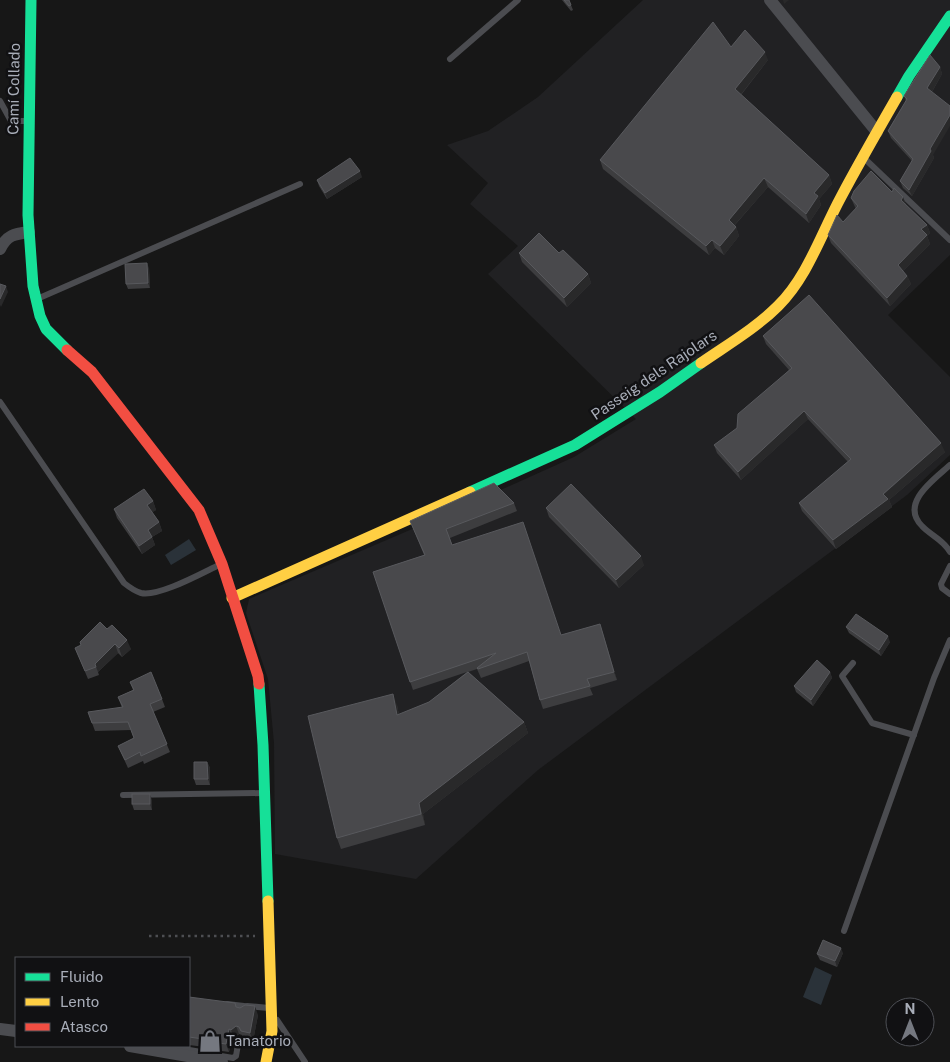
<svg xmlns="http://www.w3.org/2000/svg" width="950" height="1062" font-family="'Public Sans',sans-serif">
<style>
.built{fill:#212123}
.water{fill:#2a3239}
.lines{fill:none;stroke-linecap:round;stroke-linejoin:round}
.path{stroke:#4d4e52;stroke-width:2.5;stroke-dasharray:2.5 4;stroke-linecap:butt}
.lane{stroke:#4b4c50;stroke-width:6}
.street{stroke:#4b4c50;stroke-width:12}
.fast{stroke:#16e098;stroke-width:11}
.slow{stroke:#ffcf43;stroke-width:11}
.jam{stroke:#f24e42;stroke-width:11}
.wall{fill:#3d3d3f}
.shaded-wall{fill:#29292a}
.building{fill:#49494c;stroke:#58595d}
.labels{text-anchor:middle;stroke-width:5;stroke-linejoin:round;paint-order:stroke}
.street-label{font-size:15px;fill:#a8adb8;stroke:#111113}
.poi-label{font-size:15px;fill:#a8adb8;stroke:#111113;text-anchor:start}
</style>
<rect width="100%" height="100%" fill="#171717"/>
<path class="built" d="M643,0H950V255L888,315L950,377V455L907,495L538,770L416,879L275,854L274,743L268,679L246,613L249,599L445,515L574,457L636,419L488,274L518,246L470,204L488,183L447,145L488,131L538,97Z"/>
<g class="water">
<path d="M189,539L196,550L171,565L165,555Z"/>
<path d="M815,967L832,975L821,1005L803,997Z"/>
</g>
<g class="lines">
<path class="path" d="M149,936H255"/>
<g class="lane">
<path d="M450,59L518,0"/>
<path d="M0,101L11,121H27"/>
<path d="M864,158L950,240"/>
<path d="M37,299L300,184"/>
<path d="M0,402L124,583C129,587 134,591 141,593C159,597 202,573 219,565"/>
<path d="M950,465C935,479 899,503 922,526C930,535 944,540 950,552"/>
<path d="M950,566L941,584L942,588L950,594"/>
<path d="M853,663L842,676L872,723L914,735"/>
<path d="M123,795L264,793"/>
<path d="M844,931L934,678L950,640"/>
<path d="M227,1004L244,1006"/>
<path d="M247,1006L269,1008"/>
<path d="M277,1020L305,1062"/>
<path d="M166,1046L201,1052"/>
<path d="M215,1055L233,1058L236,1056L239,1039"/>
</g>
<g class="street">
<path d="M770,0L877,132"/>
<path d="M0,249C7,235 14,234 29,232"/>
<path d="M0,1029L16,1031"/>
<path d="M130,1046L222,1062"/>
</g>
<g class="fast">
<path d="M31,0L28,215L33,286L40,316L46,329L67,350"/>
<path d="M897,97L909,76L950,16"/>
<path d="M470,492L575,445L660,392L701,363"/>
<path d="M259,684L263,745L268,901"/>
</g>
<g class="slow">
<path d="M701,363C727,345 756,328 778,306C808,276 821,234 841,197C859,163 878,130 897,97"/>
<path d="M232,598L470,492"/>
<path d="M266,1062L272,1031L268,901"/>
</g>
<path class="jam" d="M67,350L92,372L199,510L222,564L258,676L259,684"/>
</g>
<g class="wall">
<path d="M562,0H569L573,10L571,11Z"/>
<path d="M731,47L768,60L741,95L829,175L832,184L819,199L821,205L809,223L768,187L735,225L736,227L739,236L724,255L715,248L709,255L603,169L600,160Z"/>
<path d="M940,67L942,74L932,92L933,155L934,158L912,196L903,188L900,181L912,161L891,138L888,131L906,101L904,96Z"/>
<path d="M362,177L327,199L319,186L317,180Z"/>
<path d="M892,192L903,197L906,205L927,225L930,233L927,236L930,244L903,271L907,276L911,284L890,306L831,243L828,235L843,222L856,209L855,207L851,198Z"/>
<path d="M519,253H559L588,274L591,283L567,307L522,262Z"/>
<path d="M149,268L150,288L128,289L126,284Z"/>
<path d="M763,336L945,452L889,500L892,507L836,549L802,511L799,503L848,462L808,419L741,480L717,453L714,445L737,428L789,370L766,344Z"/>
<path d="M153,501L156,510L152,512L159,522L162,531L152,537L155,545L142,554L117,518L114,509Z"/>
<path d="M514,503L517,511L450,538L452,545L561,635L600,624L617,680L590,688L593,695L543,709L540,700L529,661L481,678L477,669L468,672L524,722L528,733L423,814L425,825L341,849L337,838L397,705L399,715L429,702L467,672L413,690L373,572L424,555L410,521Z"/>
<path d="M546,508L644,565L619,588L549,517Z"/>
<path d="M846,627L890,642L881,656L849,633Z"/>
<path d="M107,629L131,649L122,657L118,653L98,672L99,675L88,679L75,648L81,646Z"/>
<path d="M830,672L832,678L813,706L796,692L794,686Z"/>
<path d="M130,682L162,699L165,707L153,712L170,752L144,764L143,761L128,768L118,746L134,739L131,730L95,731L88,712L122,708L118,697L133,690Z"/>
<path d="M207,762L210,768V785H196L194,779Z"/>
<path d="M152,800V810H134L132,804Z"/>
<path d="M843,953L837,967L820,960L817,954Z"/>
<path d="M189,997L236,1007L258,1015L253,1041L244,1040L242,1035L239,1034L234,1038H232L229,1052L215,1050L211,1052L206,1051L205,1047L189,1045Z"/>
</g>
<g class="shaded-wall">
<path d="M783,0H789L784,4Z"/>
<path d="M765,52L768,60L738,98L735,89Z"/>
<path d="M940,67L942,74L930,95L927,88Z"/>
<path d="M950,115V126L933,155L934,158L912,196L909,190L930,149Z"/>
<path d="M360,171L362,177L327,199L325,193Z"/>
<path d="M829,175L832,184L819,199L821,205L809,223L806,214L814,193Z"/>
<path d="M764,178L768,187L732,228L729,220Z"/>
<path d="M903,197L906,205L901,200Z"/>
<path d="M927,225L930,233L927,236L930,244L901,273L898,265L921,229Z"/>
<path d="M736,227L739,236L724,255L720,246Z"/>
<path d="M712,240L715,248L709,255L706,246Z"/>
<path d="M147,263L149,268L150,288L148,283Z"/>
<path d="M588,274L591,283L567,307L564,298Z"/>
<path d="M907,276L911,284L890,306L887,298Z"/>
<path d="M6,286L8,292L1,307L0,305V299Z"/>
<path d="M804,411L808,419L741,480L738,472Z"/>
<path d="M941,443L945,452L889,500L892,507L836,549L833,540Z"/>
<path d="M153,501L156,510L150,514L147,505Z"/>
<path d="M159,522L162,531L152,537L155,545L142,554L139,546L148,530Z"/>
<path d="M641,556L644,565L619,588L616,580Z"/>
<path d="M600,624L603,633L617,680L614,672Z"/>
<path d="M888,636L890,642L881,656L879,650Z"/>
<path d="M127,640L131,649L122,657L119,648Z"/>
<path d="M115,644L118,653L98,672L95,664Z"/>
<path d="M830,672L832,678L813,706L811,700Z"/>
<path d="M393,694L397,705L401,726L397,715Z"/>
<path d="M524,722L528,733L423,814L425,825L419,803Z"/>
<path d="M207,762L210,768V785L208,779Z"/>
<path d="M150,794L152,800V810L150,804Z"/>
<path d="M841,948L843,953L837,967L835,961Z"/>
<path d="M255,1006L258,1015L253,1041L250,1033Z"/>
<path d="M236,1026L239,1034L234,1038L231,1030Z"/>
<path d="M229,1029L232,1038L229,1052L226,1044Z"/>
</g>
<g class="building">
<path d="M564,0H569L571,5L569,6Z"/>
<path d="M713,22L731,47L745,30L765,52L735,89L829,175L814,193L818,196L806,214L764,178L729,220L736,227L720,246L712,240L706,246L600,160Z"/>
<path d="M930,55L940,67L927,88L950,106V115L930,149L931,151L909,190L900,181L913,159L888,131L907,99L904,96Z"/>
<path d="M350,158L360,171L325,193L317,180Z"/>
<path d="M871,171L892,192L894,188L903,197L901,200L927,225L921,229L927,235L898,265L907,276L887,298L828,235L837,215L843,222L858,206L851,198L854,191Z"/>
<path d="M539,233L559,253L563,250L588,274L564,298L519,253Z"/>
<path d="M147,263L148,283L126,284L125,264Z"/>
<path d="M0,284L6,286L0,299Z"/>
<path d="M809,295L941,443L883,494L888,499L833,540L799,503L851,459L804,411L738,472L714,445L737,428L738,414L792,368L763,336Z"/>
<path d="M494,483L514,503L446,529L452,545L523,522L561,635L600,624L614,672L587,679L590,686L540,700L527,652L478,669L477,668L496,653L410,682L373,572L425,555L410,521Z"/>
<path d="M571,484L641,556L616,580L546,508Z"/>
<path d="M144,489L153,501L147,505L159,522L148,530L152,537L139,546L114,509Z"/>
<path d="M856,614L888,636L879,650L846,627Z"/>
<path d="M100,622L107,629L112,625L127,640L119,648L115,644L95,664L96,667L85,671L75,648L81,645L80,642Z"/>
<path d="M817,660L830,672L811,700L794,686Z"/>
<path d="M151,672L162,699L150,704L167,744L141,756L140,752L125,760L118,746L134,738L128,722L92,723L88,712L123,707L118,697L134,690L130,682Z"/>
<path d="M468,672L524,722L419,803L421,814L337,838L308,716L393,694L397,715L429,702Z"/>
<path d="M194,762H207L208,779H194Z"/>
<rect x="132" y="794" width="18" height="10"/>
<path d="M823,940L841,948L835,961L817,954Z"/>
<path d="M189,997L235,1003L236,1007L240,1008L245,1005L255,1006L250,1033L241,1031L239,1027L236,1026L231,1030L229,1029L226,1044L212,1042L208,1043H203V1039L189,1037Z"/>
</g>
<defs>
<symbol id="shop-bare" viewBox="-9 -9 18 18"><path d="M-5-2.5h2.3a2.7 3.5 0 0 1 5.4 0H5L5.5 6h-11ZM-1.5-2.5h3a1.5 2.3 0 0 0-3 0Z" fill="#757880" stroke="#111113" stroke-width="2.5" paint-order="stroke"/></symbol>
</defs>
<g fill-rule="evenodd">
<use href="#shop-bare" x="194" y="1025" width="32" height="32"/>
</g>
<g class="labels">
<g class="street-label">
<text transform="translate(14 89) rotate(-89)" y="5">Camí Collado</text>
<text transform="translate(654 375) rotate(-34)" y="5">Passeig dels Rajolars</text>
</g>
<g class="poi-label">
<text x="226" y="1046">Tanatorio</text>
</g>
</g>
<rect x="15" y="957" width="175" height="90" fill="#111113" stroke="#4d4f55"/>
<rect x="25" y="973" width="25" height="8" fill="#16e098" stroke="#4d4f55"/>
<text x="60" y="982" font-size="15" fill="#a8adb8">Fluido</text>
<rect x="25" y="998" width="25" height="8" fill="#ffcf43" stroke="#4d4f55"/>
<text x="60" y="1007" font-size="15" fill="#a8adb8">Lento</text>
<rect x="25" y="1023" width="25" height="8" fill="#f24e42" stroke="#4d4f55"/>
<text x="60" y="1032" font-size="15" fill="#a8adb8">Atasco</text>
<g transform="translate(910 1022)"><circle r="24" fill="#111113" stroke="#4d4f55"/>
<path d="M0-4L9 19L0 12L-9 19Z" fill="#757880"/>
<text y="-8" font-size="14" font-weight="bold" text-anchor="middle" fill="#a8adb8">N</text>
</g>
</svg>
